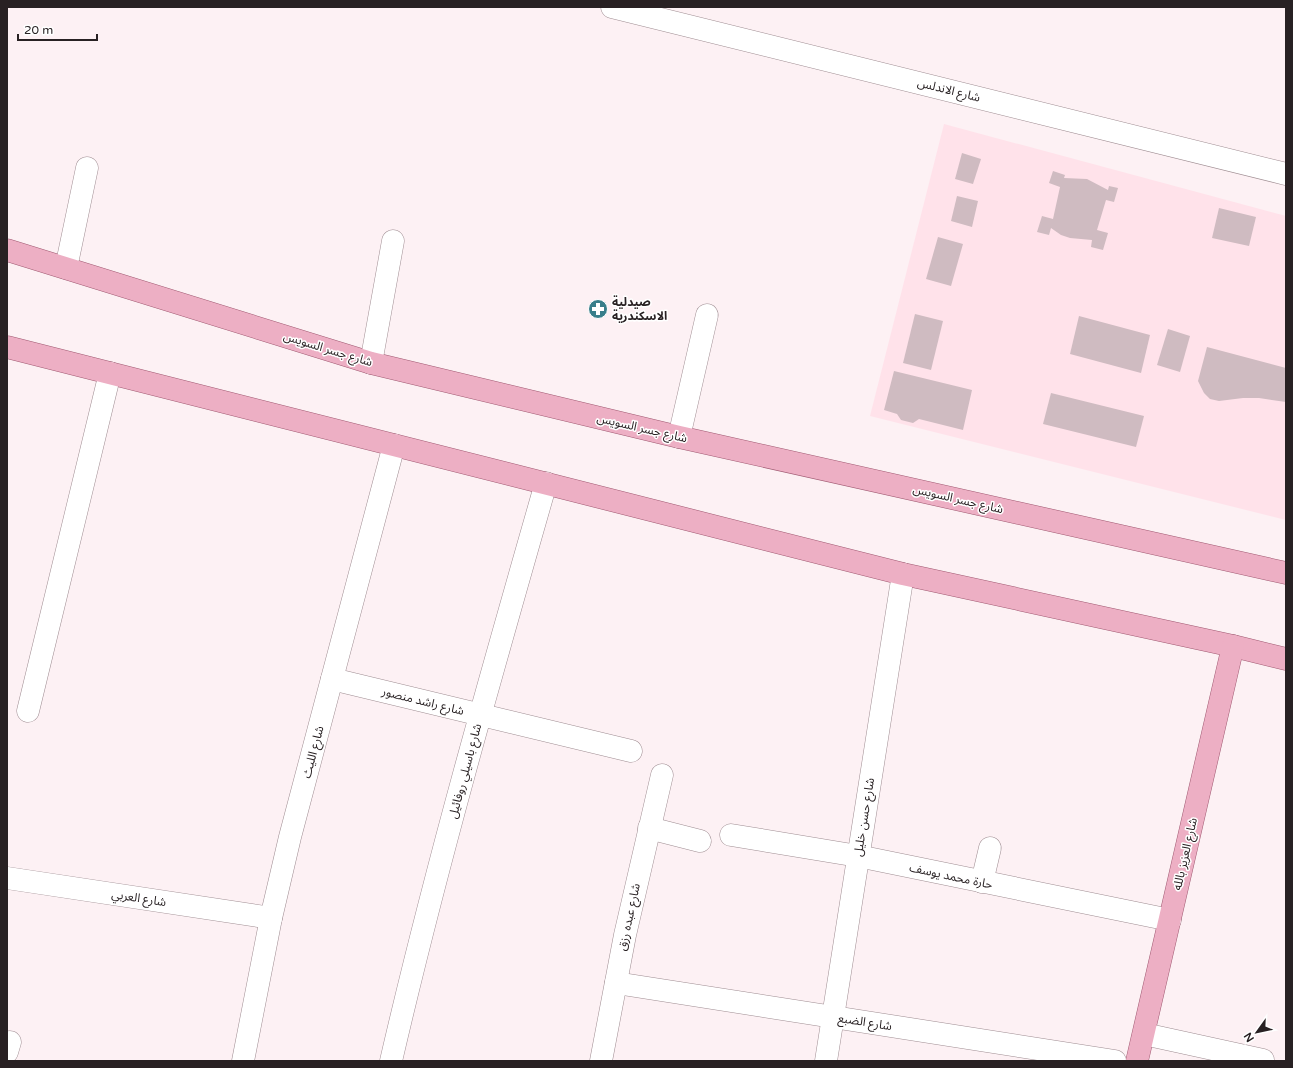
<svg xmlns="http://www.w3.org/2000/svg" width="1293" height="1068" font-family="'Varela Round','Noto Sans Arabic',sans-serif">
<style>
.built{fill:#ffe2ea}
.building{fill:#cfbbc1}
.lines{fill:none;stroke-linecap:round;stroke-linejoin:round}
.minor-casing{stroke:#9f8d92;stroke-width:23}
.major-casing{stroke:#a05a72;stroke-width:23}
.minor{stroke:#fff;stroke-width:22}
.major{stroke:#edafc4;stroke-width:22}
.labels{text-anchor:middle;stroke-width:3;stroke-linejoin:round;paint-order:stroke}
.street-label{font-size:12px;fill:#282123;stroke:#fff}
.poi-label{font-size:12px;font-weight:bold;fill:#282123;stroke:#fff;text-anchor:start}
</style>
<rect width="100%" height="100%" fill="#fdf1f4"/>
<path class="built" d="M944,124L1286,216V520L870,416Z"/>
<g class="building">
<path d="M962,153L981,159L973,184L955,179Z"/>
<path d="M1053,171L1065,175L1064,178L1087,179L1108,190L1109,186L1118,188L1114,202L1106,200L1097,230L1108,233L1103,250L1091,247L1092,240L1070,238L1061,235L1051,228L1049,235L1037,232L1042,216L1053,219L1060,187L1049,183Z"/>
<path d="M957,196L978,201L972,227L951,221Z"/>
<path d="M1219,208L1256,217L1249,246L1212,238Z"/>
<path d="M938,237L963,244L951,286L926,279Z"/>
<path d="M915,314L943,321L931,370L903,363Z"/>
<path d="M1079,316L1150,335L1141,373L1070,354Z"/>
<path d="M1168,329L1190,336L1180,372L1157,365Z"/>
<path d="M1207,347L1286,368V402L1259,398H1243L1219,401L1210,399L1204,393L1198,381Z"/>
<path d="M894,371L972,390L963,430L919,419L913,423L901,420L897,414L884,410Z"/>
<path d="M1051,393L1144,416L1136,447L1043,424Z"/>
</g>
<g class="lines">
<defs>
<g id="minor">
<path d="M612,7L1286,174"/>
<path d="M66,268L87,168"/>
<path d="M371,363L393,241"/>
<path d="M679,437L707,315"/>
<path d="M332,679L631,751"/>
<path d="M28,711L110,373"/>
<path d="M649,828L700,841"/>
<path d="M731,835L858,856L1170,920"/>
<path d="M7,878L271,918"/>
<path d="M982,882L990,848"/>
<path d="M616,983L1115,1061"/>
<path d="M1144,1034L1263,1060"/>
<path d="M7,1052L10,1042"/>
<path d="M243,1061L271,918L290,837L394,445"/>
<path d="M391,1061C436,867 491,675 546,483"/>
<path d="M601,1061L625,935L662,775"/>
<path d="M826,1061L903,574"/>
</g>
<g id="major">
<path d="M7,250L371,363L679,437L1286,573"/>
<path d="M7,347L903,574L1233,646L1286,659"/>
<path d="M1137,1061L1233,646"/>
</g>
</defs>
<use href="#minor" class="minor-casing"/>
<use href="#major" class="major-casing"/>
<use href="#minor" class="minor"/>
<use href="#major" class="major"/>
</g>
<defs>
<symbol id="pharmacy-disc" viewBox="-11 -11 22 22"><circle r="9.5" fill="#387e8a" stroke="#fff"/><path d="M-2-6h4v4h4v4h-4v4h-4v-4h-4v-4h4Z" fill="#fff"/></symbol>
</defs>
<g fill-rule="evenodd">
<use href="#pharmacy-disc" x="587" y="298" width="22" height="22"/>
</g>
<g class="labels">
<g class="street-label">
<text transform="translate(949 90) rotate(14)" y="4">شارع الاندلس</text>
<text transform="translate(328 349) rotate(17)" y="4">شارع جسر السويس</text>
<text transform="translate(642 428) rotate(13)" y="4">شارع جسر السويس</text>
<text transform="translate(958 499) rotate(13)" y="4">شارع جسر السويس</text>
<text transform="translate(423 701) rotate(14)" y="4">شارع راشد منصور</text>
<text transform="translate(313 752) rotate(-75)" y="4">شارع الليث</text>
<text transform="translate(465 771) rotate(-75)" y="4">شارع باسيلي روفائيل</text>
<text transform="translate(864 817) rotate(-81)" y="4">شارع حسن خليل</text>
<text transform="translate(1185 854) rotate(-77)" y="4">شارع العزيز بالله</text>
<text transform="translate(951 876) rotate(12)" y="4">حارة محمد يوسف</text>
<text transform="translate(139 898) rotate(9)" y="4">شارع العربي</text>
<text transform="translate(629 917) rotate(-78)" y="4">شارع عبده رزق</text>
<text transform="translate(865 1022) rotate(9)" y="4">شارع الضبع</text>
</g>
<g class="poi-label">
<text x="612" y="306">صيدلية<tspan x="612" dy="14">الاسكندرية</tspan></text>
</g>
</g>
<rect width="1293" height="1068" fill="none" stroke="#282123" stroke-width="16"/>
<g transform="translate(1257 1032) rotate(237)" stroke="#ffffff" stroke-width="3" paint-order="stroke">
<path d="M0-3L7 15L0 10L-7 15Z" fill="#282123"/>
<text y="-6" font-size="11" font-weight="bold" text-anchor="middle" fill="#282123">N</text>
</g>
<path d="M18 34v6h79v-6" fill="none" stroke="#282123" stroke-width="2"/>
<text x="24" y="34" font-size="12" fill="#282123" stroke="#ffffff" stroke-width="3" paint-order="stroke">20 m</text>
</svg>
